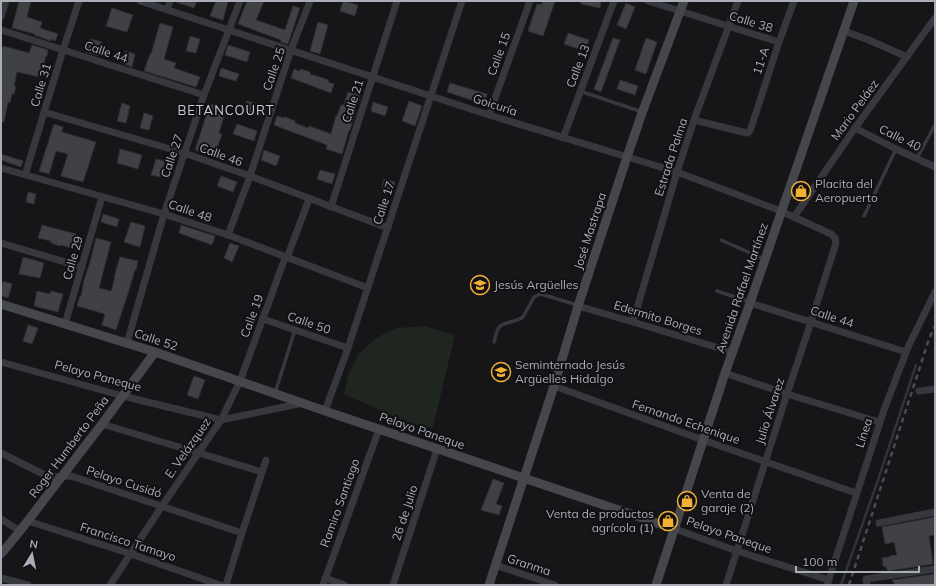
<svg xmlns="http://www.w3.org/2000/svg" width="936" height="586" font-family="Mulish,sans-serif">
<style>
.green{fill:#1e261f}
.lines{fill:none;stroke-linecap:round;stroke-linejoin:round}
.stream{stroke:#2c353c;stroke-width:2.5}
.building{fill:#404145;stroke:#303034}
.lane{stroke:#37383d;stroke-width:3.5}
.street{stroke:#37383d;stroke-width:7}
.secondary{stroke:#45474d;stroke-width:9}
.rail{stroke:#4a4c52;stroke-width:2.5;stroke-dasharray:5 4;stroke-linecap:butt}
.labels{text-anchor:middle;stroke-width:4;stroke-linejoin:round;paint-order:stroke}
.street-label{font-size:12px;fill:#a8adb8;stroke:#111113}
.poi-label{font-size:12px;fill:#a8adb8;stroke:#111113;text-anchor:start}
.neighbourhood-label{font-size:13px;letter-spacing:1px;fill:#c9ccd4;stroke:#111113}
</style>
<rect width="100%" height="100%" fill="#161618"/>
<path class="green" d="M424,326L455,335L433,427H425L400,419L344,394L348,375L358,354L378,337L397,328Z"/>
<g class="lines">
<path class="stream" d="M841,585L878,480L916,365"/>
</g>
<g class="building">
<path d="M19,1H31L27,17L42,22L40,28L58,34L55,41L51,39V41L34,35L35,34L12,28Z"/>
<path d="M176,1H197L194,8L176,2Z"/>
<path d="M216,1H228L223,20L210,16Z"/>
<path d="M247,1H264L256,20L285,30L293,6L300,8L288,44L281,42V40L238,24Z"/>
<path d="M343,1L358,5L355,16L340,11Z"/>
<path d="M542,1H555L543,36L528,31L537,4L542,5Z"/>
<path d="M581,1H601L600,8L581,4Z"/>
<path d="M626,3L635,7L626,29L617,25Z"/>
<path d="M112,8L133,15L127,32L106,26Z"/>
<path d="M318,22L328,25L320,54L310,51Z"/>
<path d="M160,23L173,27L164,59L176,63L174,68L200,77L196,87L144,71L150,54H151Z"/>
<path d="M568,33L589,40L585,51L564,44Z"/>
<path d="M190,36L200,39L196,53L186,51Z"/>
<path d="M613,38L620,40L601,92L594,89Z"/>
<path d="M646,38L657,42L646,74L635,70Z"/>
<path d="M91,39L102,42L98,56L86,52Z"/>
<path d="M32,45L48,50L47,56H46L40,77L17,72L14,86L16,87L14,94H12L10,103L8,102L4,122H1V53L3,46L29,53Z"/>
<path d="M228,45L250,52L247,62L225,55Z"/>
<path d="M125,51L135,54L132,67L122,63Z"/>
<path d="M221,68L239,74L236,81L219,76Z"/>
<path d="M294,69L299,71L301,69L310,72V74L329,80L328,82L334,84L331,93L291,78Z"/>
<path d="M620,80L638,86L635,95L617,89Z"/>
<path d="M450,83L487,94L484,104L447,92Z"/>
<path d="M348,92L360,95L350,130H349L342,154L326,149L327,145L274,125L277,116L284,118L285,117L295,121V123L308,128L309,126L331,134L336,116H337L341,105H344Z"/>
<path d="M247,101L266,107L263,116L244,110Z"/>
<path d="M409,101L422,106L415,126L402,121Z"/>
<path d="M373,102L388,107L385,116L371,111Z"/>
<path d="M122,103L130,106L126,123L117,121Z"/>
<path d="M210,104L226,109L219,133L222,134L214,156L195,150Z"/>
<path d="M144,113L153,116L149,130L140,128Z"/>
<path d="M54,124L63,127L62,132L96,142L83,182L61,176L68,154L56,151L49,174L39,171Z"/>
<path d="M237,124L257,131L254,141L233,134Z"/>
<path d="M120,149L142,155L138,169L117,163Z"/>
<path d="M264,150L280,156L276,166L261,160Z"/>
<path d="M1,154L23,161L21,167L1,160Z"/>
<path d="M156,159L165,161L160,177L151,175Z"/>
<path d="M320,170L335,174L332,184L317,179Z"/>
<path d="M221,176L237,182L233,192L217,186Z"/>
<path d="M384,179L395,182L392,191L382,188Z"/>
<path d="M28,192L36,194L34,204L26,202Z"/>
<path d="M103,214L119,219L117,227L101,222Z"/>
<path d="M131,222L145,226L140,247L124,242Z"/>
<path d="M42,225L76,234L71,248L61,245L60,246L51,243V241L38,238Z"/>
<path d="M181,225L215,236L212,245L179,233Z"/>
<path d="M96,238L111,242L99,288L111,291L115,277H114L120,257L138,261L136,270H135L128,293L116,330L102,325L105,314L77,306L80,296H81L84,280L90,262Z"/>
<path d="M230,243L239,246L232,262L224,258Z"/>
<path d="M23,257L44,263L40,278L19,274Z"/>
<path d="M3,281L12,284L8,298L1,296V287Z"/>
<path d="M37,291L50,294L51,291L63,294L58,312L34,306Z"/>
<path d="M28,325L38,328L32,344L23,341Z"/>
<path d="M194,376L205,380L198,399L187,395Z"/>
<path d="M493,479L504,483L496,504L502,506L499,515L481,510Z"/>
<path d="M935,517V535L929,536L933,564L888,571L886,567L883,566L882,558L889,557L890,556L897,555L894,542L885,544L882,527Z"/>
<path d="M935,574V585H895L892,580Z"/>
</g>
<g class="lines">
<g class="lane">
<path d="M580,91L642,112"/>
<path d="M917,158L935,125"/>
<path d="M864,216L896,149"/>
<path d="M721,240L764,259"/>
<path d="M717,291L750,302"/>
<path d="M494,342C498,325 498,325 514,321C518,320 520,319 523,317L534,297L540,294L551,297L577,305"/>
<path d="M275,393L295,330"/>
</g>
<g class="street">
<path d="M140,1L489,115L677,172L781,211L831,234L835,238L836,243L811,322L787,394L726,585"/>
<path d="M648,1L779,42"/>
<path d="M167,10L170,1"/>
<path d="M1,17L6,1"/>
<path d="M1,30L204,95"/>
<path d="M844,31L869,40L907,57"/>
<path d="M44,112L184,153L250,176L388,228"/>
<path d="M489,115L530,1"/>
<path d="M694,120L747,133L749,132L751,128L779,42L794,1"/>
<path d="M855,128L896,149L935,167"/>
<path d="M563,138L614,1"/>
<path d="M1,168L164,214L228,235L368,288"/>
<path d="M25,175L63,50L79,1"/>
<path d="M331,207L397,1"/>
<path d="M794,217L855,128L935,18"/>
<path d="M228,235L250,176L291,50L310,1"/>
<path d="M1,243L82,267"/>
<path d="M287,258L309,199"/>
<path d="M750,303L906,352"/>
<path d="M578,306L633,322L732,352"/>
<path d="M263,319L348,348"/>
<path d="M633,322L677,172L694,120L738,1"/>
<path d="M65,324L102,197"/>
<path d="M127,343L164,214L204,95L240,1"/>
<path d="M1,362L123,396L221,420L303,403"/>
<path d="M725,373L787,394L879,422"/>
<path d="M554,386L703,440L856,493"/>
<path d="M919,391L935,389"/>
<path d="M325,411L348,348L462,1"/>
<path d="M102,424L262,472"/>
<path d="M1,453L49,477L71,476L242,533"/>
<path d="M1,519L20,531"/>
<path d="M28,521L131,554L220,585"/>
<path d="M879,523L935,512"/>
<path d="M675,529L737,551L829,580"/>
<path d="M495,565L555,585"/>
<path d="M1,578L28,585"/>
<path d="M325,578L345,585"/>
<path d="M110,585L162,506L221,420L240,381L285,258"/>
<path d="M226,585L242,533L266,460"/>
<path d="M323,585L379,429"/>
<path d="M393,585L437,449"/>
<path d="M827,585L884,410L908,347L935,292"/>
<path d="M867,585L866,579L935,569"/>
</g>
<g class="secondary">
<path d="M1,304L155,352L325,411L675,529"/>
<path d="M1,554L20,531L102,424L155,352"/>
<path d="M489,585L554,386L578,306L627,157L642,113L684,1"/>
<path d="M656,585L725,373L750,303L854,1"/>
</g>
<path class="rail" d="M849,585L929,339L935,326"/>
</g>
<defs>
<symbol id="shop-ring" viewBox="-11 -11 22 22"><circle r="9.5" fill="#111113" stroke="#f2b134" stroke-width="1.5"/><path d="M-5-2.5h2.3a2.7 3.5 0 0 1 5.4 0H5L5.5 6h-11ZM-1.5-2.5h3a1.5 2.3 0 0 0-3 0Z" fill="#f2b134"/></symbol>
<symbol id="school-ring" viewBox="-11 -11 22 22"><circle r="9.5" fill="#111113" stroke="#f2b134" stroke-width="1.5"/><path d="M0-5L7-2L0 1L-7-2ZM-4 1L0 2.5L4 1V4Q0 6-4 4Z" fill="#f2b134"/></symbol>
</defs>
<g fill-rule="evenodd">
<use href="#shop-ring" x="790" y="180" width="22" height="22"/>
<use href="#school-ring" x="469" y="274" width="22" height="22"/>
<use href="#school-ring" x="490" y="361" width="22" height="22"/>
<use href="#shop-ring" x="676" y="490" width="22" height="22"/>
<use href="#shop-ring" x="657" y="510" width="22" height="22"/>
</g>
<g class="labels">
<g class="street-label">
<text transform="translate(751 22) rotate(17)" y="4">Calle 38</text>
<text transform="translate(106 52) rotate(18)" y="4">Calle 44</text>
<text transform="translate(499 54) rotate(-70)" y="4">Calle 15</text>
<text transform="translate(761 61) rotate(-72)" y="4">11-A</text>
<text transform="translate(578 66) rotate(-69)" y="4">Calle 13</text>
<text transform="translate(274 69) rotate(-71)" y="4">Calle 25</text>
<text transform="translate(41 85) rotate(-73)" y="4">Calle 31</text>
<text transform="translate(353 101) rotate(-72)" y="4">Calle 21</text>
<text transform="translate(495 105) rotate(18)" y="4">Goicuría</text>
<text transform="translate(855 110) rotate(-54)" y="4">Mario Peláez</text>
<text transform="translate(900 138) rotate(26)" y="4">Calle 40</text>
<text transform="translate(221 155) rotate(20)" y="4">Calle 46</text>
<text transform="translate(172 156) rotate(-71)" y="4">Calle 27</text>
<text transform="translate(671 157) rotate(-72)" y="4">Estrada Palma</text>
<text transform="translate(384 203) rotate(-72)" y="4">Calle 17</text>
<text transform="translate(190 211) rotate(19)" y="4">Calle 48</text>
<text transform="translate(590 231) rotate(-72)" y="4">José Mastrapa</text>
<text transform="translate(73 258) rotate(-74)" y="4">Calle 29</text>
<text transform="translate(742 288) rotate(-71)" y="4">Avenida Rafael Martínez</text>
<text transform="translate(252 316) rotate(-70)" y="4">Calle 19</text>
<text transform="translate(832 317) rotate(18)" y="4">Calle 44</text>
<text transform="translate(658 318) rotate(17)" y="4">Edermito Borges</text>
<text transform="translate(309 323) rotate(19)" y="4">Calle 50</text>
<text transform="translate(156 340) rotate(18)" y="4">Calle 52</text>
<text transform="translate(98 376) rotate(15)" y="4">Pelayo Paneque</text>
<text transform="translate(770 411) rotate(-72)" y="4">Julio Álvarez</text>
<text transform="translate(686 422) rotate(19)" y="4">Fernando Echenique</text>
<text transform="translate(422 431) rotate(19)" y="4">Pelayo Paneque</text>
<text transform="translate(864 433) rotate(-72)" y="4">Línea</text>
<text transform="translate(69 447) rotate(-53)" y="4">Roger Humberto Peña</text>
<text transform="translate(188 448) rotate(-55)" y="4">E. Velázquez</text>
<text transform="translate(124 482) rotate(18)" y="4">Pelayo Cusidó</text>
<text transform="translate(340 503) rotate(-70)" y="4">Ramiro Santiago</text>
<text transform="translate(405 513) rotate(-72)" y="4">26 de Julio</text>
<text transform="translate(729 535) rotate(19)" y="4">Pelayo Paneque</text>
<text transform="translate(128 542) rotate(18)" y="4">Francisco Tamayo</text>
<text transform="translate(529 565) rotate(18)" y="4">Granma</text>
</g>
<g class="poi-label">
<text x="815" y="188">Placita del<tspan x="815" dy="14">Aeropuerto</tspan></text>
<text x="494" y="289">Jesús Argüelles</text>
<text x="515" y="369">Seminternado Jesús<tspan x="515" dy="14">Argüelles Hidalgo</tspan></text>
<text x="701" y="498">Venta de<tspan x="701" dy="14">garaje (2)</tspan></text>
<text x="654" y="518" text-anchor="end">Venta de productos<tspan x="654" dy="14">agrícola (1)</tspan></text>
</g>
<g class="neighbourhood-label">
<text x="226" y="115">BETANCOURT</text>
</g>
</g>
<rect width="936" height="586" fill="none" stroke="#a8adb8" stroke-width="4"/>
<g transform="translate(32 554) rotate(10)" stroke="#111113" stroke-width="3" paint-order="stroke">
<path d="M0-3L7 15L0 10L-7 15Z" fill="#a8adb8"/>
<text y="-6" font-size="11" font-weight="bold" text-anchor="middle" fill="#a8adb8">N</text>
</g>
<path d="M796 566v6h123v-6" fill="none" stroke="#a8adb8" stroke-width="2"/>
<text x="802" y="566" font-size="12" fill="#a8adb8" stroke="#111113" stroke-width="3" paint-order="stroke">100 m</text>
</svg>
